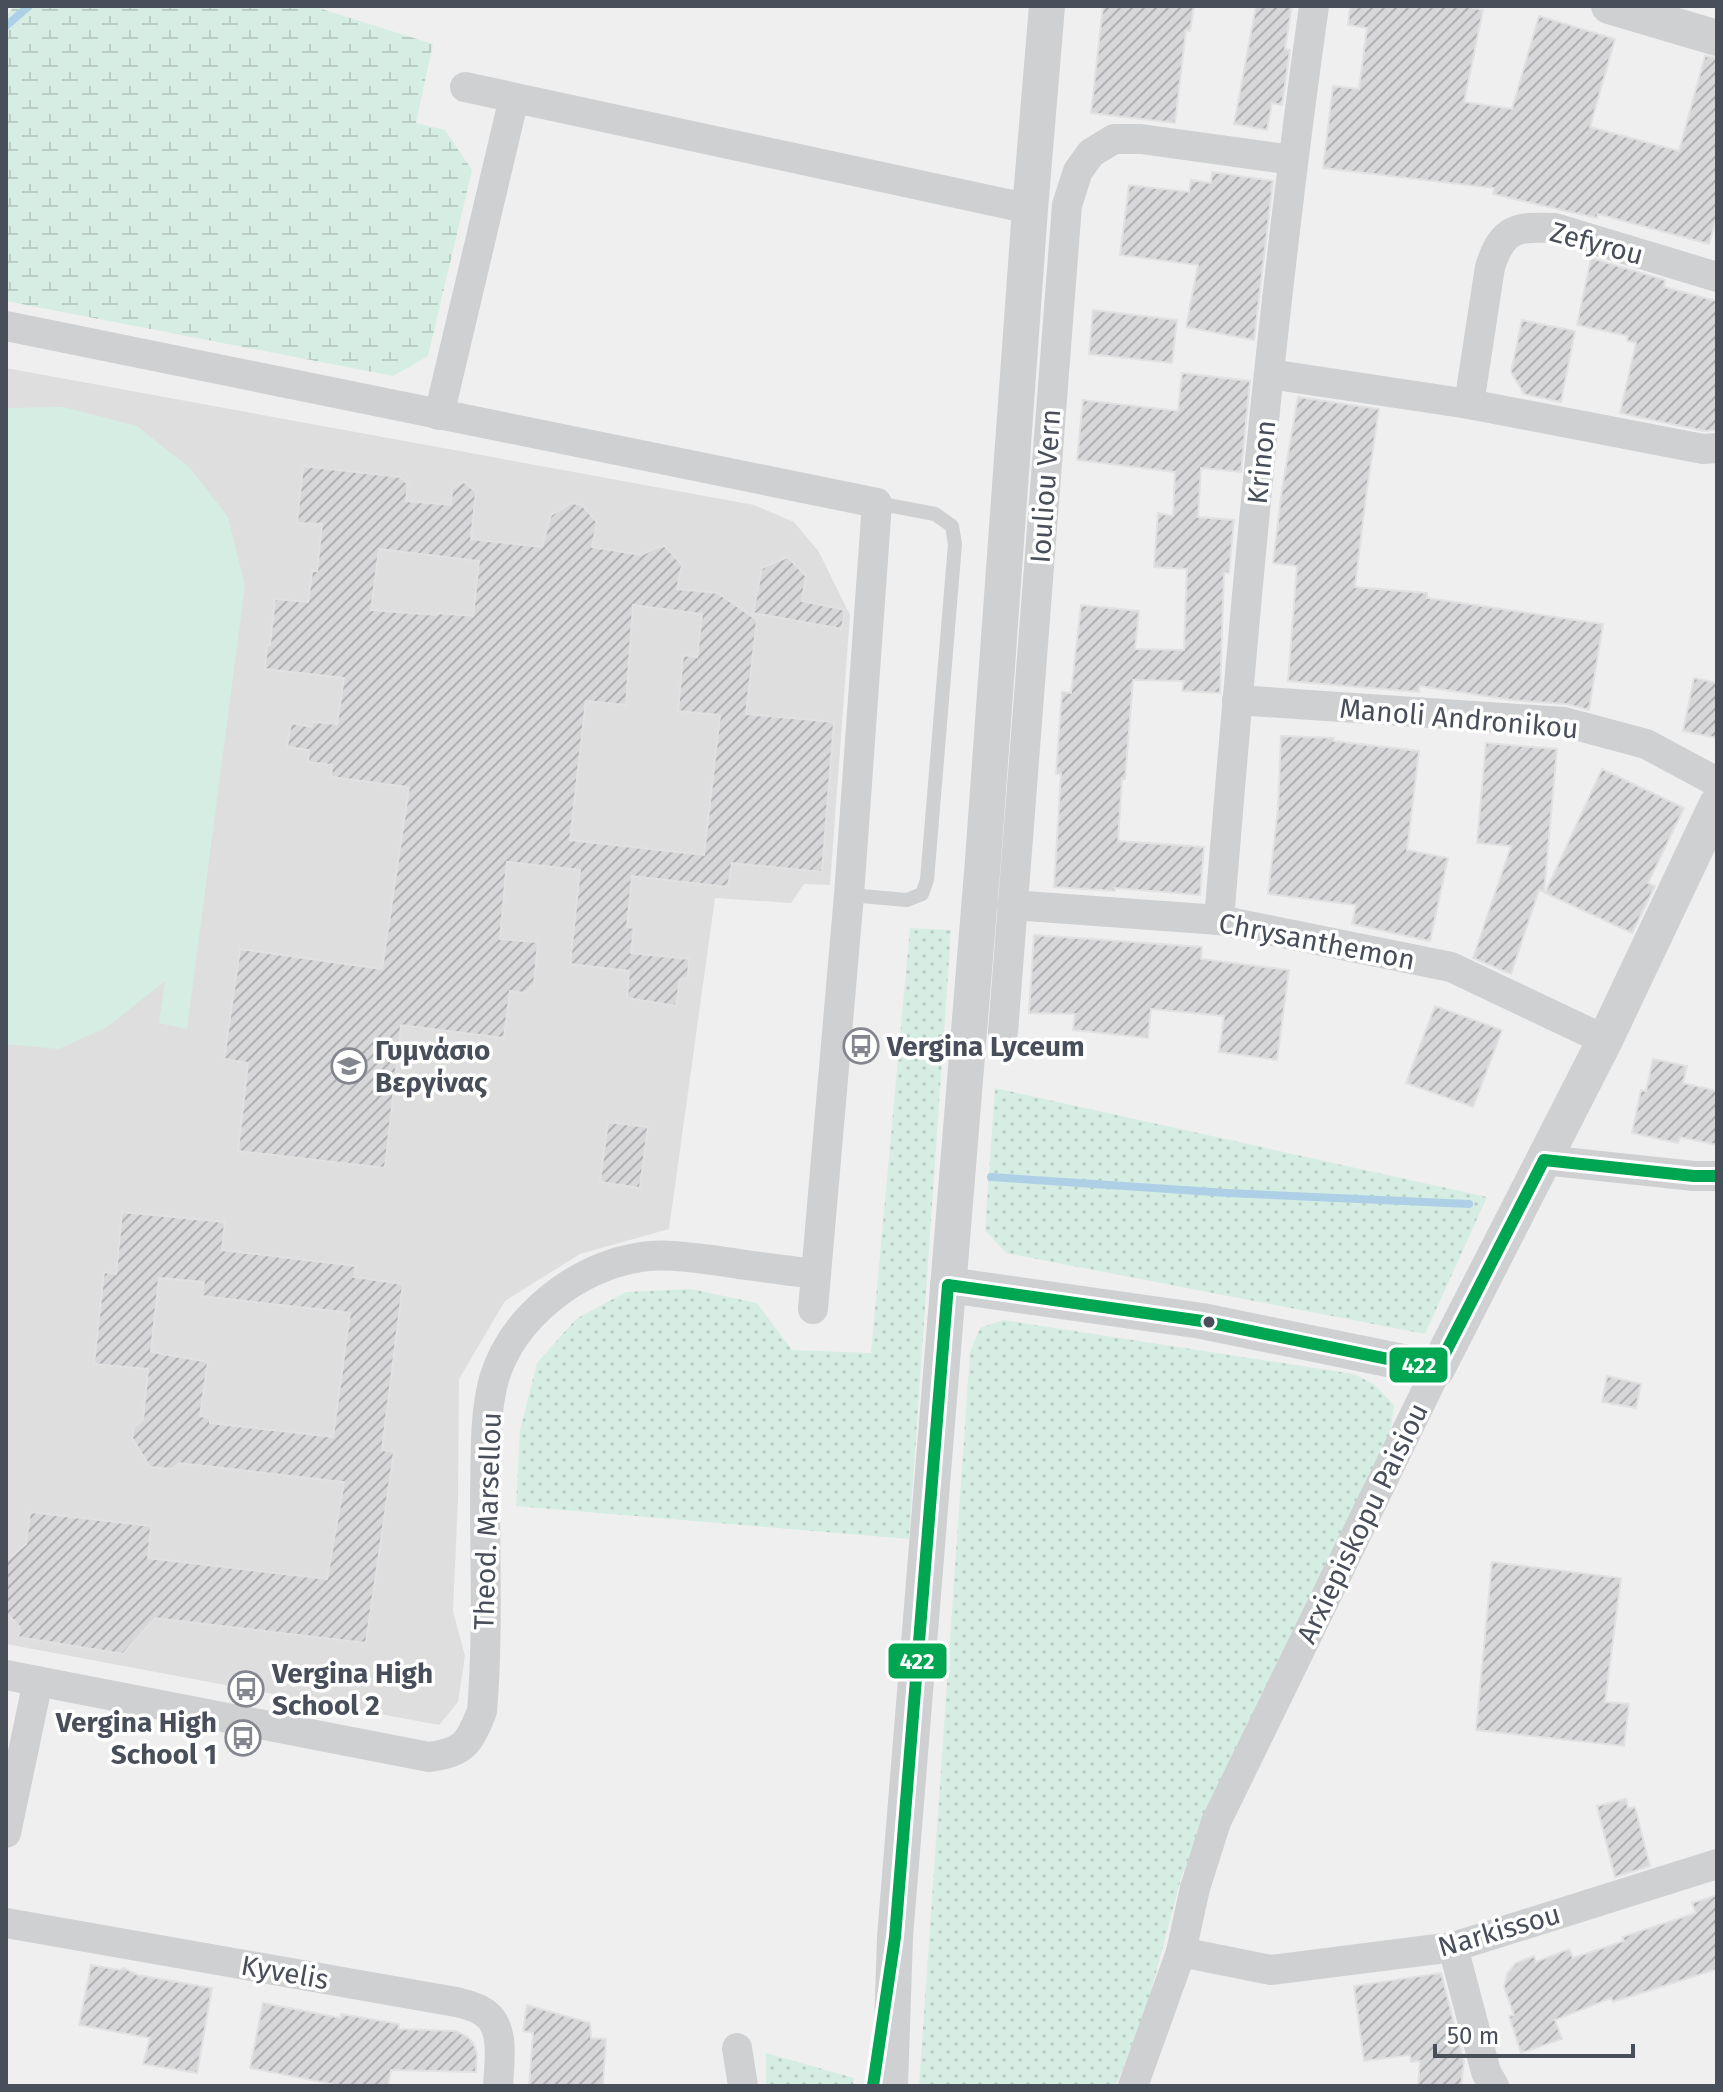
<svg xmlns="http://www.w3.org/2000/svg" width="1723" height="2092" font-family="'Fira Sans',sans-serif">
<style>
.education{fill:#dededf}
.grass{fill:url(#grass-dots)}
.wetland{fill:url(#wetland-marsh)}
.pitch{fill:#d6ede3}
.lines{fill:none;stroke-linecap:round;stroke-linejoin:round}
.stream{stroke:#aed0e7;stroke-width:8}
.building{fill:url(#building-hatch);stroke:#e1e1e2;stroke-width:2;fill-rule:evenodd}
.service{stroke:#ced0d2;stroke-width:14}
.minor{stroke:#ced0d2;stroke-width:30}
.tertiary{stroke:#ced0d2;stroke-width:36}
.bus-1-casing{stroke:#fff;stroke-width:18}
.bus-1{stroke:#00a651;stroke-width:12}
.bus-dot{fill:#484e5a;stroke:#fff;stroke-width:3}
.labels{text-anchor:middle;stroke-width:7;stroke-linejoin:round;paint-order:stroke}
.street-label{font-size:28px;fill:#484e5a;stroke:#fff}
.poi-label{font-size:28px;font-weight:bold;fill:#484e5a;stroke:#fff;text-anchor:start}
.line-badge{stroke:#fff;stroke-width:3}
.badge-label{font-size:22px;text-anchor:middle;font-weight:bold;fill:#fff}
</style>
<defs>
<pattern id="grass-dots" width="8" height="8" patternUnits="userSpaceOnUse" patternTransform="scale(2)"><rect width="8" height="8" fill="#d6ede3"/><path d="M2 2h.1M6 6h.1" fill="none" stroke="#b9cdc5" stroke-width="1.8" stroke-linecap="round"/></pattern>
<pattern id="wetland-marsh" width="20" height="14" patternUnits="userSpaceOnUse" patternTransform="scale(2)"><rect width="20" height="14" fill="#d6ede3"/><path d="M1 5h8M5 5V1M11 12h8M15 12V8" fill="none" stroke="#b9cdc5"/></pattern>
<pattern id="building-hatch" width="6" height="6" patternUnits="userSpaceOnUse" patternTransform="scale(2)"><rect width="6" height="6" fill="#d7d7d9"/><path d="M-1 1l2-2M0 6l6-6M5 7l2-2" fill="none" stroke="#b0b1b3"/></pattern>
</defs>
<rect width="100%" height="100%" fill="#f0efef"/>
<path class="education" d="M6,368L754,505L794,522L819,552L850,615L830,885L804,884L791,903L715,898L669,1229L580,1254L505,1301L459,1379L458,1499L453,1611L465,1656L458,1702L439,1725L6,1644Z"/>
<g class="grass">
<path d="M910,928L951,930L909,1539L516,1506L520,1430L537,1363L576,1319L626,1292L691,1289L757,1303L792,1350L871,1353Z"/>
<path d="M995,1088L1487,1197L1425,1334L1006,1253L985,1230Z"/>
<path d="M1003,1320L1354,1374L1375,1385L1394,1405L1390,1435L1249,1723L1182,1875L1148,2003L1116,2086H919L970,1352L980,1328Z"/>
<path d="M766,2053L854,2078L853,2086H766Z"/>
</g>
<path class="wetland" d="M15,6H312L433,44L416,123L445,130L472,170L428,356L393,376L6,301V16Z"/>
<path class="pitch" d="M63,407L137,426L191,469L228,517L245,585L187,1029L159,1023L165,981L107,1027L59,1049L6,1044V408Z"/>
<g class="lines">
<g class="stream">
<path d="M6,26L29,6"/>
<path d="M991,1177L1228,1193L1469,1204"/>
</g>
</g>
<g class="building">
<path d="M1103,6H1194L1190,31L1186,30L1175,123L1091,113Z"/>
<path d="M1256,6H1292L1285,49L1290,50L1282,105L1272,103L1267,130L1234,124Z"/>
<path d="M1350,6H1465L1483,10L1464,102L1512,109L1539,16L1615,39L1590,127L1679,151L1705,56L1717,58V215L1709,244L1598,214L1597,218L1493,194L1494,188L1323,168L1333,86L1359,89L1367,28L1348,25Z"/>
<path d="M1212,172L1273,181L1254,340L1186,327L1198,265L1120,255L1129,185L1189,192L1191,180L1211,183Z"/>
<path d="M1591,258L1665,280L1664,287L1717,301V430L1704,431L1620,413L1636,343L1627,341L1628,336L1577,325Z"/>
<path d="M1093,310L1177,320L1172,363L1089,354Z"/>
<path d="M1522,320L1575,331L1561,402L1524,394L1511,372Z"/>
<path d="M1182,373L1250,381L1241,472L1201,468L1198,517L1234,520L1229,573H1224L1220,693L1182,691L1184,681L1133,680L1125,779H1122L1118,841L1204,847L1200,895L1115,888V891L1054,887L1061,774H1056L1062,692L1071,693L1081,605L1139,611L1135,649L1184,650L1187,569L1154,567L1158,513L1173,516L1175,472L1077,460L1083,400L1178,411Z"/>
<path d="M1298,397L1379,409L1366,496L1355,587L1427,593V598L1603,624L1589,710L1566,704L1512,700L1419,686V692L1288,681L1297,566L1273,563L1282,489Z"/>
<path d="M303,466L400,477L408,484L406,501L451,505L452,489L464,482L476,492L471,539L542,547L551,515L572,503L582,505L597,522L592,547L641,555L658,547L665,546L682,565L677,589L718,593L757,620L746,714L834,722L822,872L732,863L728,887L632,876L627,927L634,928L631,953L689,959L688,977L680,980L676,1006L627,998L629,971L570,964L580,870L507,862L500,939L538,942L534,985L524,993L510,991L504,1038L401,1025L385,1168L238,1151L248,1063L224,1059L240,949L382,969L409,787L331,777L332,765L308,762L309,750L287,747L291,723L312,727L313,722L337,724L344,678L265,669L267,645H270L275,599L308,602L312,571H317L322,524L297,523ZM379,549L479,561L473,616L437,613V615L371,610ZM633,605L702,614L697,657L683,655L678,711L720,715L704,855L570,840L586,701L626,705Z"/>
<path d="M788,557L806,576L802,601L845,610L842,629L753,613L762,568Z"/>
<path d="M1694,678L1717,683V738L1683,731Z"/>
<path d="M1281,736L1334,738V741L1419,751L1407,850L1448,858L1430,941L1352,924L1356,905L1268,894L1278,809Z"/>
<path d="M1486,743L1557,749L1544,892L1539,890L1511,974L1473,958L1511,846L1477,843Z"/>
<path d="M1602,769L1684,808L1648,883L1655,886L1632,933L1545,893Z"/>
<path d="M1034,935L1202,947L1201,959L1289,970L1277,1060L1219,1052L1224,1016L1151,1009L1148,1038L1073,1030L1075,1014L1029,1013Z"/>
<path d="M1435,1006L1502,1030L1473,1107L1406,1083Z"/>
<path d="M1653,1059L1687,1066L1683,1083L1717,1091V1145L1680,1137L1678,1143L1632,1133L1641,1090L1646,1091Z"/>
<path d="M608,1122L648,1127L640,1188L600,1182Z"/>
<path d="M122,1212L225,1222L222,1250L356,1266L354,1277L403,1284L382,1450L394,1452L366,1643L155,1618L123,1654L18,1637L20,1627L6,1613V1566L7,1560L26,1544L30,1512L151,1526L148,1558L327,1579L344,1482L179,1463L172,1469L150,1467L132,1438L134,1427L143,1420L148,1369L94,1364L104,1272L116,1274ZM159,1278L204,1282L202,1296L350,1313L333,1437L210,1423V1418L200,1416L208,1362L151,1352Z"/>
<path d="M1607,1376L1641,1384L1636,1408L1602,1402Z"/>
<path d="M1492,1562L1621,1578L1605,1702L1629,1704L1624,1746L1476,1730Z"/>
<path d="M1626,1799L1628,1808L1635,1807L1650,1866L1615,1877L1597,1806Z"/>
<path d="M1717,1895V1969L1613,2002L1611,1998L1555,2020L1562,2039L1521,2053L1509,2016L1514,2015L1504,1987L1507,1974L1516,1963L1534,1956L1536,1962L1569,1949L1573,1958L1624,1941L1622,1937L1696,1913L1692,1903Z"/>
<path d="M91,1965L120,1970L124,1968L138,1975L212,1988L197,2073L143,2064L150,2038L79,2025Z"/>
<path d="M1441,1973L1464,2062L1461,2086H1418L1420,2061L1411,2062L1410,2055L1364,2061L1354,1986Z"/>
<path d="M263,2003L341,2018V2014L399,2024L398,2029L456,2031L468,2037L473,2043L477,2053L476,2072L391,2070L388,2086H331L332,2084L250,2068Z"/>
<path d="M527,2005L590,2023L591,2038L606,2039L603,2086H529L533,2033L523,2031Z"/>
</g>
<g class="lines">
<path class="service" d="M849,895L907,900L922,894L927,880L955,544L952,526L935,514L877,503"/>
<g class="minor">
<path d="M465,87L1030,209"/>
<path d="M6,326L877,503L849,895L813,1309"/>
<path d="M1270,374L1469,404L1703,449L1717,448"/>
<path d="M1469,404L1490,267C1503,227 1516,227 1555,228L1717,277"/>
<path d="M439,415L514,98"/>
<path d="M1237,700L1564,722L1646,744L1717,782"/>
<path d="M1012,905L1219,920L1451,967L1605,1040"/>
<path d="M1219,920C1244,615 1271,309 1314,6"/>
<path d="M1003,1032L1067,205L1078,171L1091,153L1114,139H1141L1293,160"/>
<path d="M1544,1160L1694,1176H1717"/>
<path d="M6,1675L429,1757C464,1752 469,1744 482,1711C488,1640 485,1565 485,1493C486,1456 484,1416 494,1379C513,1316 577,1267 641,1257C667,1253 693,1258 719,1261C751,1266 783,1270 815,1274"/>
<path d="M6,1833L38,1681"/>
<path d="M6,1923L456,2002C464,2004 473,2006 480,2010C507,2023 499,2062 498,2086"/>
<path d="M1453,1947L1486,2072L1494,2086"/>
<path d="M1181,1952L1271,1970L1453,1947L1717,1864"/>
<path d="M737,2048L743,2086"/>
<path d="M1133,2086L1181,1952L1195,1888L1216,1822L1437,1369"/>
</g>
<g class="tertiary">
<path d="M1609,6L1717,38"/>
<path d="M948,1285L1202,1321L1437,1369L1605,1040L1717,804"/>
<path d="M890,2086L895,1937L983,860L1030,209L1047,6"/>
</g>
<defs>
<path id="bus-1" d="M873,2086L895,1937L948,1285L1202,1321L1437,1369L1544,1160L1694,1176H1717"/>
</defs>
<use href="#bus-1" class="bus-1-casing"/>
<use href="#bus-1" class="bus-1"/>
</g>
<defs>
<symbol id="bus-ring" viewBox="-11 -11 22 22"><circle r="9.5" fill="#fff" stroke="#83868e" stroke-width="1.5"/><path d="M-5-6H5V4H4V6H2V4H-2V6H-4V4H-5ZM-3.5-4V0h7V-4ZM-3.5 1.2v1.5H-2V1.2ZM2 1.2v1.5H3.5V1.2Z" fill="#83868e"/></symbol>
<symbol id="school-ring" viewBox="-11 -11 22 22"><circle r="9.5" fill="#fff" stroke="#83868e" stroke-width="1.5"/><path d="M0-5L7-2L0 1L-7-2ZM-4 1L0 2.5L4 1V4Q0 6-4 4Z" fill="#83868e"/></symbol>
</defs>
<g fill-rule="evenodd">
<use href="#bus-ring" x="841" y="1026" width="40" height="40"/>
<use href="#school-ring" x="329" y="1046" width="40" height="40"/>
<use href="#bus-ring" x="226" y="1669" width="40" height="40"/>
<use href="#bus-ring" x="223" y="1718" width="40" height="40"/>
</g>
<circle class="bus-dot" cx="1209" cy="1322" r="7"/>
<g class="labels">
<g class="street-label">
<text transform="translate(1597 243) rotate(15)" y="10">Zefyrou</text>
<text transform="translate(1261 462) rotate(-84)" y="10">Krinon</text>
<text transform="translate(1045 486) rotate(-86)" y="10">Iouliou Vern</text>
<text transform="translate(1459 718) rotate(5)" y="10">Manoli Andronikou</text>
<text transform="translate(1317 941) rotate(11)" y="10">Chrysanthemon</text>
<text transform="translate(487 1521) rotate(-88)" y="10">Theod. Marsellou</text>
<text transform="translate(1362 1523) rotate(-64)" y="10">Arxiepiskopu Paisiou</text>
<text transform="translate(1499 1930) rotate(-16)" y="10">Narkissou</text>
<text transform="translate(285 1972) rotate(10)" y="10">Kyvelis</text>
</g>
<g class="poi-label">
<text x="887" y="1056">Vergina Lyceum</text>
<text x="375" y="1060">Γυμνάσιο<tspan x="375" dy="32">Βεργίνας</tspan></text>
<text x="272" y="1683">Vergina High<tspan x="272" dy="32">School 2</tspan></text>
<text x="217" y="1732" text-anchor="end">Vergina High<tspan x="217" dy="32">School 1</tspan></text>
</g>
</g>
<g class="line-badge">
<rect x="1388" y="1346" width="61" height="38" rx="8" fill="#00a651"/>
<rect x="887" y="1642" width="61" height="38" rx="8" fill="#00a651"/>
</g>
<g class="badge-label">
<text x="1419" y="1373">422</text>
<text x="917" y="1669">422</text>
</g>
<rect width="1723" height="2092" fill="none" stroke="#484e5a" stroke-width="16"/>
<path d="M1435 2044v12h198v-12" fill="none" stroke="#484e5a" stroke-width="4"/>
<text x="1447" y="2044" font-size="24" fill="#484e5a" stroke="#ffffff" stroke-width="6" paint-order="stroke">50 m</text>
</svg>
